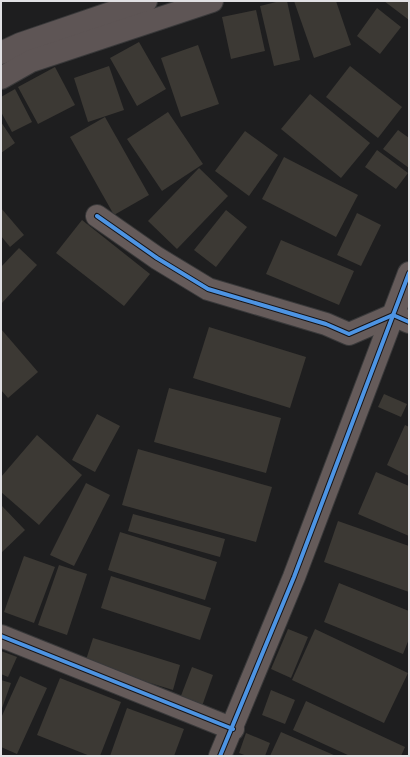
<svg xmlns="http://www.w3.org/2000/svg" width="410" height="757" font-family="'Libre Baskerville',serif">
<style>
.building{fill:#3c3934}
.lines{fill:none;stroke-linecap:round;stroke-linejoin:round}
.street-casing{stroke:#39393a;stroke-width:24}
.secondary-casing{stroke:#39393a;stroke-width:24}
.street{stroke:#655b5a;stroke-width:22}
.secondary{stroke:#5e5555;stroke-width:22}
.cycleway-casing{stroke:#151417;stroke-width:6}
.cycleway{stroke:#4d94e3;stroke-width:4}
</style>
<rect width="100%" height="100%" fill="#1e1e1f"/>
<g class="building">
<path d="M280,1H287L300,60L274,66L260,6Z"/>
<path d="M294,1H336L351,45L314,58Z"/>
<path d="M384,1H409V20Z"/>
<path d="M377,8L401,27L380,54L357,36Z"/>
<path d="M256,10L265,51L231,59L222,17Z"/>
<path d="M139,42L166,89L137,106L110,58Z"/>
<path d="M198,45L219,104L181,117L161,58Z"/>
<path d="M109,66L124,110L88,122L74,78Z"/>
<path d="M350,66L402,107L378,138L326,97Z"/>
<path d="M55,67L75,105L38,124L18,87Z"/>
<path d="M15,89L32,122L12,132L1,112V97Z"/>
<path d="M310,94L370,143L341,178L281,129Z"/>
<path d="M168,112L203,164L162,191L127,139Z"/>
<path d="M105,117L149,195L114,215L70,137Z"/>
<path d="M1,122L15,143L1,153Z"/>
<path d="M398,130L409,138V168L383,149Z"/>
<path d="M245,131L278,155L249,196L215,171Z"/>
<path d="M377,150L408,173L396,189L365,167Z"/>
<path d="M284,157L358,195L336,237L262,199Z"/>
<path d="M199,168L228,196L177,249L148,221Z"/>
<path d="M1,208L24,235L10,247L1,236Z"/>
<path d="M226,210L247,227L216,267L194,250Z"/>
<path d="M357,213L381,225L361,266L337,255Z"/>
<path d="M82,220L150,274L124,306L56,253Z"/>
<path d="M281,240L354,271L339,305L266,274Z"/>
<path d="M19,248L37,265L1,304V267Z"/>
<path d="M209,327L306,357L290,408L193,378Z"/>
<path d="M1,329L38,372L8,398L1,390Z"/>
<path d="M169,388L281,418L266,473L154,442Z"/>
<path d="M384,394L407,404L401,417L378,407Z"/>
<path d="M97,414L120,426L95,472L72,460Z"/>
<path d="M405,425L409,427V476L387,465Z"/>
<path d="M37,435L82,475L39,525L1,492V477Z"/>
<path d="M138,449L272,487L256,542L122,505Z"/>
<path d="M376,472L409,486V536L358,514Z"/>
<path d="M86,483L110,495L74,566L50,555Z"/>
<path d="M1,505L25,530L1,553Z"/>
<path d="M133,514L225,539L220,557L128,531Z"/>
<path d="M338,521L409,546V592L324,562Z"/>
<path d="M120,532L217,562L205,600L108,570Z"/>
<path d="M24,556L55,567L34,623L4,612Z"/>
<path d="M59,565L87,574L67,635L38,625Z"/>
<path d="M111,576L211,608L200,640L101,608Z"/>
<path d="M339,583L409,611V639L403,654L324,622Z"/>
<path d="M288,629L308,637L291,678L271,669Z"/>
<path d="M315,629L408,673L384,723L292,680Z"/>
<path d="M93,638L180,665L173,690L85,663Z"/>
<path d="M1,651L17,657L8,677L1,674Z"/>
<path d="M192,667L213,675L201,709L179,701Z"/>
<path d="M20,676L47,688L17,754L1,747V718Z"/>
<path d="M60,678L121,702L100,756H90L37,735Z"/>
<path d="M1,680L11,683L1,711Z"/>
<path d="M271,690L295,700L285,724L262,715Z"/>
<path d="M306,701L405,747L401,756H350L293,730Z"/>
<path d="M127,708L184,729L174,756H110Z"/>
<path d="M281,732L336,756H270Z"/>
<path d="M246,733L270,743L265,756H247L239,753Z"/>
</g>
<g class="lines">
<defs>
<g id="street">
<path d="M97,216L157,258L208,289L326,324L349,334L393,315L409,322"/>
<path d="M1,636L233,729"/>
<path d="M220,756L294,577L409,273"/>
</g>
<g id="secondary">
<path d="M1,53L20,44L146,1"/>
<path d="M1,78L31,61L212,1"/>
</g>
</defs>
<use href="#street" class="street-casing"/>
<use href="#secondary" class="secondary-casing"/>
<use href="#street" class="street"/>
<use href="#secondary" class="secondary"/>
<defs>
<g id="cycleway">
<path d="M97,216L157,258L208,289L326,324L349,334L393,315L409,322"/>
<path d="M1,636L233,729"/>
<path d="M220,756L294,577L409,273"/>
</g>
</defs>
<use href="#cycleway" class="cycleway-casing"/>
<use href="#cycleway" class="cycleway"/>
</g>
<rect width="410" height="757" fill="none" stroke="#e1e0e3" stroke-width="4"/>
</svg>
